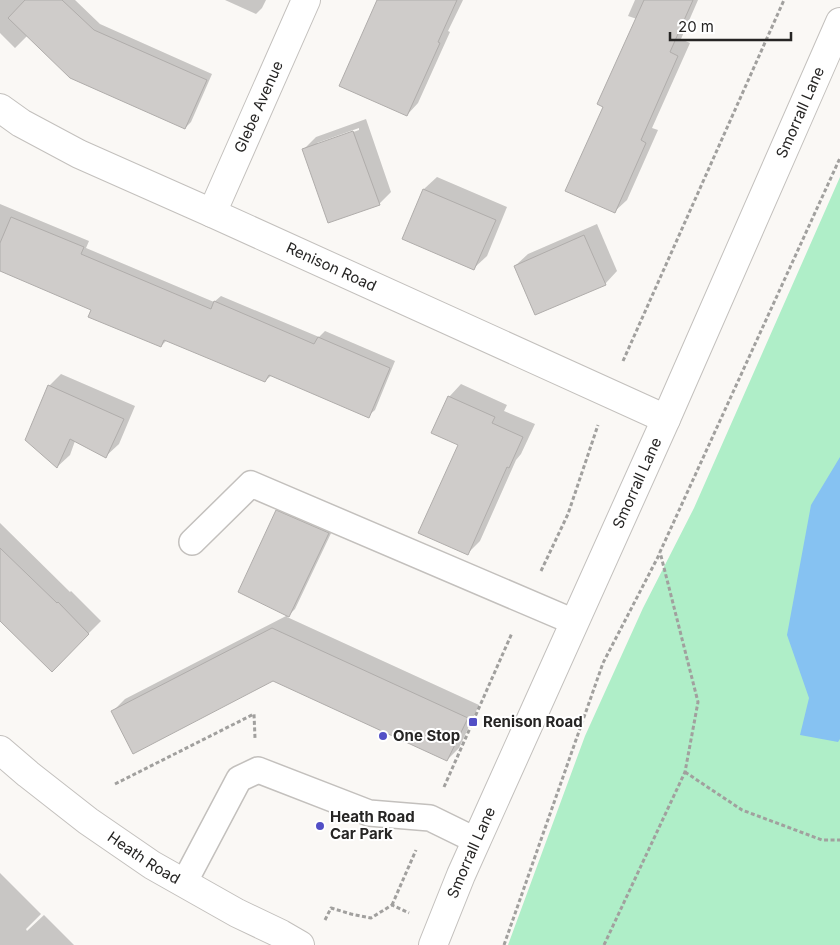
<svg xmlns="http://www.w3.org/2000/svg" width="840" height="945" font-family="Inter,sans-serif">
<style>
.green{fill:#afeec8}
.water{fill:#86c2f2}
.shadow{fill:#0003;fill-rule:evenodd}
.building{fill:#cfccca;stroke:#b0adab}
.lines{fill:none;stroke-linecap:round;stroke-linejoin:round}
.service-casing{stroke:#c3c0bd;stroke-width:28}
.minor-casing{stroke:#c3c0bd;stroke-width:30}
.tertiary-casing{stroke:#c3c0bd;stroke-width:30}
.path{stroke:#a1a09e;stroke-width:3;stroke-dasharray:4 2.5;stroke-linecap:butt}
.service{stroke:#fff;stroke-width:25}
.minor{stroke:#fff;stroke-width:28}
.tertiary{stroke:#fff;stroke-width:28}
.poi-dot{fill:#524fc6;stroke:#fff;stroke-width:2}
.labels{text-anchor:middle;stroke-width:4;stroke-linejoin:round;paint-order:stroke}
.street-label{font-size:15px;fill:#262524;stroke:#fff}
.poi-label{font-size:15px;font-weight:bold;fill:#262524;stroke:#fff;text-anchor:start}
</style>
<rect width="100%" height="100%" fill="#faf8f5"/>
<path class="green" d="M840,177V945H508L585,736L643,608L694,508Z"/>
<path class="water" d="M840,457V739L838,742L800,735L809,698L787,635L811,505Z"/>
<g class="shadow">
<path d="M0,0H75L100,24L212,74L191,122L185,128L28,35L15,48L0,33Z"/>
<path d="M225,0H266L262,8L256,14Z"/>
<path d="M378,0H463L448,31L450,32L418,103L407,115Z"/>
<path d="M635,0H698L681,39L690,43L652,128L658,130L627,200L614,212L605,106L637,19L628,16Z"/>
<path d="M366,119L391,192L379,204L304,149L316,137ZM359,128V130L317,145V143Z"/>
<path d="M437,177L507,207L487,256L474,268L403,238L424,189Z"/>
<path d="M0,204L89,241L86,248L214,302L221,296L319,337L325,331L395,361L375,410L368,416L272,375L265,381L167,340L161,346L93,309L0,270Z"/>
<path d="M597,224L617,271L605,284L515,266L528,254Z"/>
<path d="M61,374L135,406L119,444L106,456L75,441L70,455L57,467L49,386Z"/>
<path d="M461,384L507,405L504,411L535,424L521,454L516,460L480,541L467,554L459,444L449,397Z"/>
<path d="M284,505L334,527L295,609L287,617L479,705L459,748L447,760L273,680L113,711L125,699L288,615L277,511Z"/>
<path d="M0,523L70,592L71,591L101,621L52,670L0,619Z"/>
<path d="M0,873L41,914L26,929L27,931L44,915L74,945H0Z"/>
</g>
<g class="building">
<path d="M25,0H62L94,30L207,80L185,129L70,78L8,18Z"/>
<path d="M377,0H457L438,42L440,43L407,116L339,86Z"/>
<path d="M644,0H693L670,52L678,56L641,140L646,143L615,213L565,191L603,107L597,104Z"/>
<path d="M353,131L380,205L328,223L302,149Z"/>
<path d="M423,189L496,220L474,270L402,239Z"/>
<path d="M11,217L84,247L81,254L211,309L214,301L314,344L318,337L390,368L369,418L269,375L265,382L164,340L161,347L88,317L91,310L0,271V243Z"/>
<path d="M584,235L606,285L535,315L514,266Z"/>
<path d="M48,385L124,419L106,458L70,439L57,468L25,440Z"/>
<path d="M448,396L495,417L492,423L523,437L509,468L507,467L468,555L418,533L458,445L431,433Z"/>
<path d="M276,510L329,533L289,617L238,592Z"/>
<path d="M0,548L57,603L58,602L89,634L52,672L0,621Z"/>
<path d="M272,628L468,718L447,761L273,681L133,754L111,711Z"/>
</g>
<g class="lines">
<defs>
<g id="service">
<path d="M192,542L251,484L574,622"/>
<path d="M184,883L239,779L258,770L369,813L430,818L477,841"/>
</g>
<g id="minor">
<path id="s1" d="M0,108L21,123L79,154L212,213L666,419"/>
<path id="s2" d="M212,213L306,0"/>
</g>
<g id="tertiary">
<path id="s3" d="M0,750L28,774L88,821L152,865L237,913L281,934L300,945"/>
<path id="s4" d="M433,945L461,875L666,419L840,22"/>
</g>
</defs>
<use href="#service" class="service-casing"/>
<use href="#minor" class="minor-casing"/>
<use href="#tertiary" class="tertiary-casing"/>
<g class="path">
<path d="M623,361L784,0"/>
<path d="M541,571L568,514L598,425"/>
<path d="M685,772L742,810L822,840H840"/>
<path d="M115,784L254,714L255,738"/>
<path d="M444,787L512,633"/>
<path d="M392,905L416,850"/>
<path d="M325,920L331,908L351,914L371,918L392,905L409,913"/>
<path d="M504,945L603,663L660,553"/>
<path d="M604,945L685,772L698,702L660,552L840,158"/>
</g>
<use href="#service" class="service"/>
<use href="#minor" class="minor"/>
<use href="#tertiary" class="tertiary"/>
</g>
<g class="poi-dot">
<rect x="468" y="717" width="10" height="10" rx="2.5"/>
<circle cx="383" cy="736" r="5"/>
<circle cx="320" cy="826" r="5"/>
</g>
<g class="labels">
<g class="street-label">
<text dy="5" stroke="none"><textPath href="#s2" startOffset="116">Glebe Avenue</textPath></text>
<text dy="5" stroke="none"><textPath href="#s4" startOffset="910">Smorrall Lane</textPath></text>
<text dy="5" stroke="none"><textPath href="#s1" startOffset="368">Renison Road</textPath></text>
<text dy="5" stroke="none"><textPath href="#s4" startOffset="505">Smorrall Lane</textPath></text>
<text dy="5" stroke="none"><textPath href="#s4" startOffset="100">Smorrall Lane</textPath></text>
<text dy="5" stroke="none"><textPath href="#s3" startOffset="180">Heath Road</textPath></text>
</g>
<g class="poi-label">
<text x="483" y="727">Renison Road</text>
<text x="393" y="741">One Stop</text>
<text x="330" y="822">Heath Road<tspan x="330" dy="17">Car Park</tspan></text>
</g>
</g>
<path d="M670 32v8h121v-8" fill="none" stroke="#262524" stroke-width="2.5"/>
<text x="678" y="32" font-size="15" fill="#262524" stroke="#ffffff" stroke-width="4" paint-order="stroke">20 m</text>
</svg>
